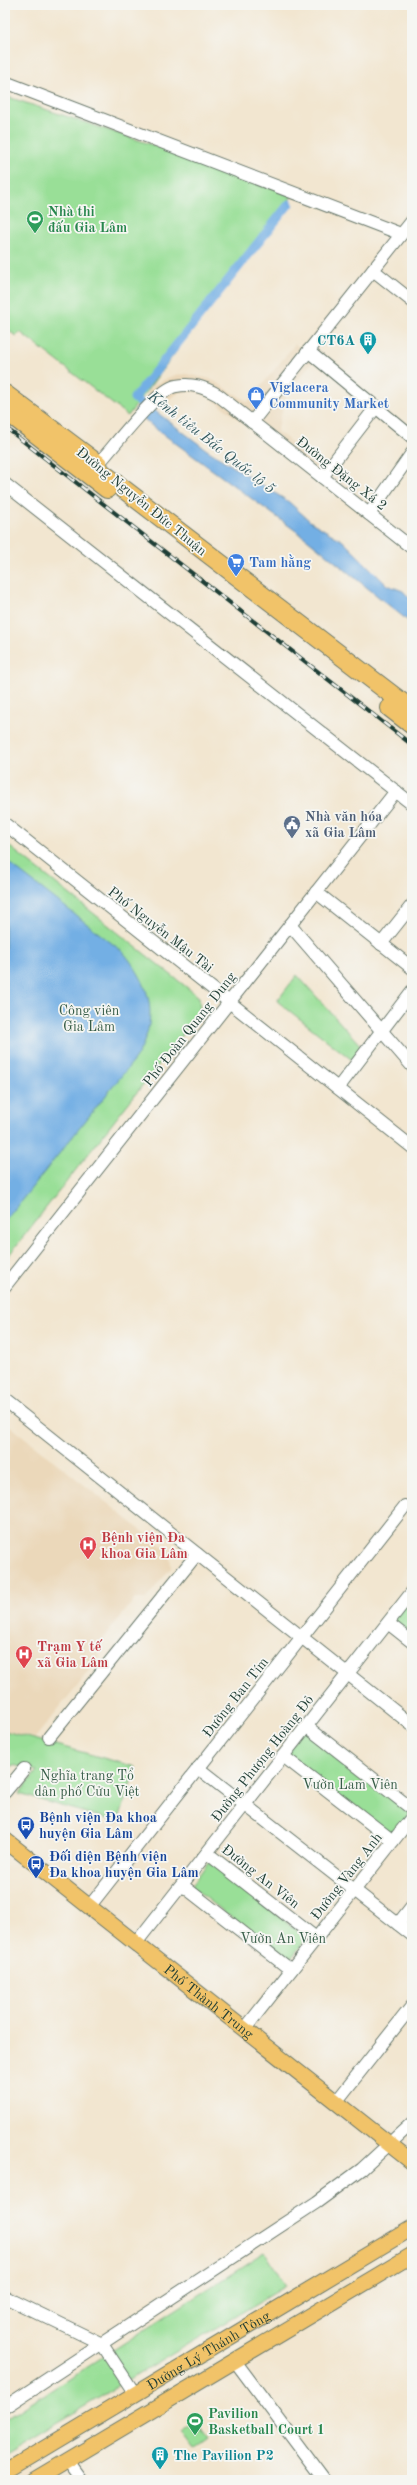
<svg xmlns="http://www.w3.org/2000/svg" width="417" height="2485" font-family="'Old Standard TT',serif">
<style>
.built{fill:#ebd8ba}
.green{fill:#99df97;stroke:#5c8e66}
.water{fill:#73afe4;stroke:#49768c}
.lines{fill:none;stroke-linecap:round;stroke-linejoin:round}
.canal{stroke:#73afe4;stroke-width:9}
.minor-casing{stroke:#69786b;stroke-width:14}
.major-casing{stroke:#69786b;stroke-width:17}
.highway-casing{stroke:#69786b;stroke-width:20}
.minor{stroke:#fff;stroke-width:12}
.major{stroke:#f1c369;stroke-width:15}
.highway{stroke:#f1c369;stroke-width:18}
.rail-casing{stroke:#1f3d34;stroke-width:4}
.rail{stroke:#f6f6f2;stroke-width:2.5;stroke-dasharray:8;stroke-linecap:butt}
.labels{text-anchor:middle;stroke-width:3.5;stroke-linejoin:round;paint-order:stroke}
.leisure-label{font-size:14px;font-weight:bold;fill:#27864d;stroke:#f6f6f2;text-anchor:start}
.culture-label{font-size:14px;font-weight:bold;fill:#0d838f;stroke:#f6f6f2;text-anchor:end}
.shop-label{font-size:14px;font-weight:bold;fill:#366cbe;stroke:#f6f6f2;text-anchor:start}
.street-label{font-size:14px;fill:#1f3d34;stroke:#f6f6f2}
.service-label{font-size:14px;font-weight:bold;fill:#4e5e75;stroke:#f6f6f2;text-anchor:start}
.park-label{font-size:14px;fill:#375d48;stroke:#f6f6f2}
.health-label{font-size:14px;font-weight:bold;fill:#be3a42;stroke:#f6f6f2;text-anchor:start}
.transit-label{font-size:14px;font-weight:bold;fill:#164399;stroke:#f6f6f2;text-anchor:start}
.water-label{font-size:15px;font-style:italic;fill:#345a60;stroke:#f6f6f2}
</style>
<rect width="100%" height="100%" fill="#f6f6f2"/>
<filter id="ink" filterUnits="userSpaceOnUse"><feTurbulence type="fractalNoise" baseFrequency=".025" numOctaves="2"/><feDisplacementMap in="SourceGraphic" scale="8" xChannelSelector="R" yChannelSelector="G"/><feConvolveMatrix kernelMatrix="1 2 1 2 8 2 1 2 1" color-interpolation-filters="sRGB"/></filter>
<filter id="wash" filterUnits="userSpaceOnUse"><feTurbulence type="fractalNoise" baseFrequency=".012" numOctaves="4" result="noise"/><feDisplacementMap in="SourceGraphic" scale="16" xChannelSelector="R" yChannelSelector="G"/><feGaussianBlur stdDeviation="0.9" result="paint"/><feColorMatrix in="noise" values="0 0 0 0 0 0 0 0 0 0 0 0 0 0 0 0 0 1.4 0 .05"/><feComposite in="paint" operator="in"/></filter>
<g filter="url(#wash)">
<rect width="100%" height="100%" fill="#f2e6d0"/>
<g class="built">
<path d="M295,344L315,359L287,393L277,431L322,466L314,478L210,397L194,391L180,392L161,405L147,393L154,385L172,376L186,374L211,379L248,402Z"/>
<path d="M5,1422L170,1553L171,1568L146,1599H135L98,1645L100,1657L35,1738L5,1731V1647L9,1642L5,1639Z"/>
</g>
<g class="green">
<path d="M5,96L295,192L128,416L20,332L16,336L5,328Z"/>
<path d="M5,843L199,997L200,1012L5,1260Z"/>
<path d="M297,975L362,1047L352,1060L277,1001Z"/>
<path d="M412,1592V1643L388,1623Z"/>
<path d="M306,1726L412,1809L393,1841L283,1756Z"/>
<path d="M5,1731L136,1767L118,1822L19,1794L37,1771L13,1765L5,1775Z"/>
<path d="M209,1861L307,1938L288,1962L191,1886Z"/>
<path d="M265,2252L286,2286L5,2454V2420Z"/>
<path d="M196,2422L209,2439L194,2450L181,2433Z"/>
</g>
<g class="water">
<path d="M143,402L207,450L289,502L311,522L343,541L387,585L403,591L412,601V624L307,539L152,426L135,410Z"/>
<path d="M5,860L123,952C152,986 160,1020 135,1059L5,1221Z"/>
</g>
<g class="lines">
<path class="canal" d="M150,411L134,398L289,204"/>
</g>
</g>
<g filter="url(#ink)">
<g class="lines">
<defs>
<g id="minor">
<path d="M5,82L401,234"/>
<path d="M373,270L412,301"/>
<path d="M308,351L412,437"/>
<path d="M252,422L412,221"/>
<path d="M98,464C113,448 157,389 176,386C192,383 204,387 218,395L412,548"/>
<path d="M322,477L376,407"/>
<path d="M5,484L412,804"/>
<path d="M369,514L412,453"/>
<path d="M5,824L412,1147"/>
<path d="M316,892L412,968"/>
<path d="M290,925L412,1066"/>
<path d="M381,944L412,905"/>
<path d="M338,1088L412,991"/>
<path d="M5,1286L396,791"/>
<path d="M5,1401L412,1725"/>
<path d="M388,1623L412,1642"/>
<path d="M306,1726L412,1809"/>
<path d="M49,1737L197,1554"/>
<path d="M283,1756L393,1841"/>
<path d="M198,1768L412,1935"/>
<path d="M5,1792L24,1769"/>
<path d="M207,1853L316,1938"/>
<path d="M182,1885L291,1970"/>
<path d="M89,1907L405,1506"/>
<path d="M398,1924L412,1906"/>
<path d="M136,1943L412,1592"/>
<path d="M244,2030L412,1817"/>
<path d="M336,2102L412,2006"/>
<path d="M5,2297L102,2344L135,2394"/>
<path d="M235,2361L324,2480"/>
<path d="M5,2407L317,2202L362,2169L412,2123"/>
<path d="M68,2461L82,2480"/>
</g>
<g id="major">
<path id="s1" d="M5,1840L412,2162"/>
<path id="s2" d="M5,2472L412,2228"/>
<path d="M35,2480L412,2255"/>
</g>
<g id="highway">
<path d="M5,394L98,464L100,471L412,710"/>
<path d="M5,410L107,489"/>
<path d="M390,708L412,725"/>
</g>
</defs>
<use href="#minor" class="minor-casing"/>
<use href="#major" class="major-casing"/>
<use href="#highway" class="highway-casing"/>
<use href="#minor" class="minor"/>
<use href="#major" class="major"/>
<use href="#highway" class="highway"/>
<defs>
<path id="rail" d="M5,427L412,745"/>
</defs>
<use href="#rail" class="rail-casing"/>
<use href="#rail" class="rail"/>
</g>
</g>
<defs>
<symbol id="stadium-pin" viewBox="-11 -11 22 30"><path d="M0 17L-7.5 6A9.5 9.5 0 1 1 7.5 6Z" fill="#2e9e5b" stroke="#f6f6f2"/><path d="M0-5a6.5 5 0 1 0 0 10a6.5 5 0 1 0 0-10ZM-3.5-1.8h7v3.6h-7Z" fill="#fff"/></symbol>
<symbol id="building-pin" viewBox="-11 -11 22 30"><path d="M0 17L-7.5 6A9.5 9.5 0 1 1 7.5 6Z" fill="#0f9aa8" stroke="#f6f6f2"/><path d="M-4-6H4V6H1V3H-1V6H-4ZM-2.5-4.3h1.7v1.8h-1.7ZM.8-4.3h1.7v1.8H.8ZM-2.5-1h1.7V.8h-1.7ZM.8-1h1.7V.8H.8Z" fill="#fff"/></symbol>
<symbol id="shop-pin" viewBox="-11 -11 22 30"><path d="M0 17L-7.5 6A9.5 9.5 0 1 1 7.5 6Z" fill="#3f7fe0" stroke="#f6f6f2"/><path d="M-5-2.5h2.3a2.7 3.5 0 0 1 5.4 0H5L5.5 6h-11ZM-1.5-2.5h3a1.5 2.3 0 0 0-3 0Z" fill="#fff"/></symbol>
<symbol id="supermarket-pin" viewBox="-11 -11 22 30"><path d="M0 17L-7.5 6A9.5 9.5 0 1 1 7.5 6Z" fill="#3f7fe0" stroke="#f6f6f2"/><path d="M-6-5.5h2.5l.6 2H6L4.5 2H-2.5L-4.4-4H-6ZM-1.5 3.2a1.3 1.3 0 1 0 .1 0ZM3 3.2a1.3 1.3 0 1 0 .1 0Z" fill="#fff"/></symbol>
<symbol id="civic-pin" viewBox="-11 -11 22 30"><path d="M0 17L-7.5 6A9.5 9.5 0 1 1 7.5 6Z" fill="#5c6f8a" stroke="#f6f6f2"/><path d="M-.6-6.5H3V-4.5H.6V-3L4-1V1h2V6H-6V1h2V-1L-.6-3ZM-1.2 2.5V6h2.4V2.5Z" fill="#fff"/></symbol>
<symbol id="hospital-pin" viewBox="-11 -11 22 30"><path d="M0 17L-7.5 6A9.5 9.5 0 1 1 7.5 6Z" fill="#e0444e" stroke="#f6f6f2"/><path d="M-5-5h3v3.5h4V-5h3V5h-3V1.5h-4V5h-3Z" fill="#fff"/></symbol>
<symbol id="bus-pin" viewBox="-11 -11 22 30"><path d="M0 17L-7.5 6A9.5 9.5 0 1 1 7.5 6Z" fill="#1a4fb4" stroke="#f6f6f2"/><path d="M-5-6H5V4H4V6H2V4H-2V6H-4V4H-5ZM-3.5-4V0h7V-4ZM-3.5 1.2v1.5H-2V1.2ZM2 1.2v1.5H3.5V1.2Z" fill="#fff"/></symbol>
</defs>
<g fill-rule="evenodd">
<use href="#stadium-pin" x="25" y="209" width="20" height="27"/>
<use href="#building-pin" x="358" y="330" width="20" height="27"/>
<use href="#shop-pin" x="246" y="385" width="20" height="27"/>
<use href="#supermarket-pin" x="226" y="552" width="20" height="27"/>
<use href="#civic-pin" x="282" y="814" width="20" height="27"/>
<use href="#hospital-pin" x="78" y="1535" width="20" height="27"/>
<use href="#hospital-pin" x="14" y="1644" width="20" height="27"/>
<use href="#bus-pin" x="16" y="1815" width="20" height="27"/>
<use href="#bus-pin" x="26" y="1854" width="20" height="27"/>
<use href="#stadium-pin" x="185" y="2411" width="20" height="27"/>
<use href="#building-pin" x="150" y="2445" width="20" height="27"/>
</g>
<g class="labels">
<g class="leisure-label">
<text x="48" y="216">Nhà thi<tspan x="48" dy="16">đấu Gia Lâm</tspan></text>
<text x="208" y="2418">Pavilion<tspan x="208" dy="16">Basketball Court 1</tspan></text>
</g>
<g class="culture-label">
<text x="355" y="345">CT6A</text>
<text x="173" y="2460" text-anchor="start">The Pavilion P2</text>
</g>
<g class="shop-label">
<text x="269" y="392">Viglacera<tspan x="269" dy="16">Community Market</tspan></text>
<text x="249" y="567">Tam hằng</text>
</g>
<g class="street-label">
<text transform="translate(342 473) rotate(38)" y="5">Đường Đặng Xá 2</text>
<text transform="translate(142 501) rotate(39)" y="5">Đường Nguyễn Đức Thuận</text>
<text transform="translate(161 929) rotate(38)" y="5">Phố Nguyễn Mậu Tài</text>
<text transform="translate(189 1029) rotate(-52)" y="5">Phố Đoàn Quang Dung</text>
<text transform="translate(235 1697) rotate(-52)" y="5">Đường Ban Tím</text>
<text transform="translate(262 1758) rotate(-52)" y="5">Đường Phượng Hoàng Đỏ</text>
<text transform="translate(261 1876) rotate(38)" y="5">Đường An Viên</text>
<text transform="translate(346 1876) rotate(-52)" y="5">Đường Vàng Anh</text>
<text dy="5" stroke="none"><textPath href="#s1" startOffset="260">Phố Thành Trung</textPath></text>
<text dy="5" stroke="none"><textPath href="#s2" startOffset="237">Đường Lý Thánh Tông</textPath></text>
</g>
<g class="service-label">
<text x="305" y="821">Nhà văn hóa<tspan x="305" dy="16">xã Gia Lâm</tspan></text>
</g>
<g class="park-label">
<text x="89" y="1015">Công viên<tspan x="89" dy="16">Gia Lâm</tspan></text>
<text x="87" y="1780">Nghĩa trang Tổ<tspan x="87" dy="16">dân phố Cửu Việt</tspan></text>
<text x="350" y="1789">Vườn Lam Viên</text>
<text x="283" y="1943">Vườn An Viên</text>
</g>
<g class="health-label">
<text x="101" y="1542">Bệnh viện Đa<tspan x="101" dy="16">khoa Gia Lâm</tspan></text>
<text x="37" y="1651">Trạm Y tế<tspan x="37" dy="16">xã Gia Lâm</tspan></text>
</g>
<g class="transit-label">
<text x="39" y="1822">Bệnh viện Đa khoa<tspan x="39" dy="16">huyện Gia Lâm</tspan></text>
<text x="49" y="1861">Đối diện Bệnh viện<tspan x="49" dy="16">Đa khoa huyện Gia Lâm</tspan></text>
</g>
<g class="water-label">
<text transform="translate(212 442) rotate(38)" y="5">Kênh tiêu Bắc Quốc lộ 5</text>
</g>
</g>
<rect width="417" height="2485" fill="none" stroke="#f6f6f2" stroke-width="20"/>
</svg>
